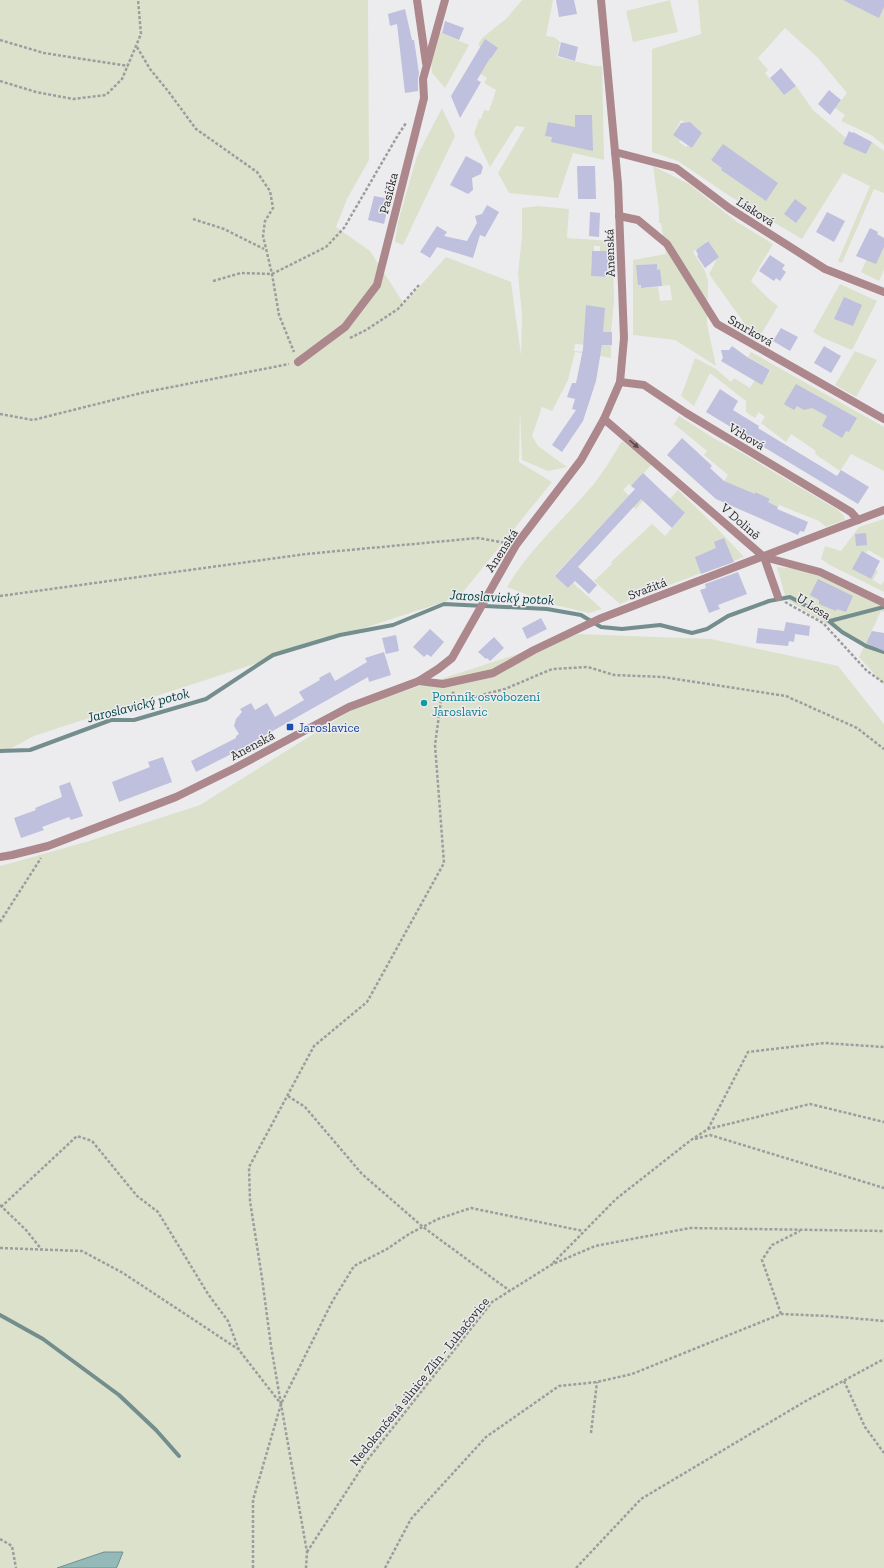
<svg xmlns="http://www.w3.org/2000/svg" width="884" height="1568" font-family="'Zilla Slab',serif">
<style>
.green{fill:#dce1cb;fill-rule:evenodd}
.water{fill:#93b9b8;stroke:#748e8e}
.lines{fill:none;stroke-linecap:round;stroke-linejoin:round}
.stream{stroke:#748e8e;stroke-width:4}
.building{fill:#bec0dd}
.path{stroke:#9d9da0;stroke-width:2.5;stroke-dasharray:3 2;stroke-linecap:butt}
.street{stroke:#ac878c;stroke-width:8}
.oneway{fill:#584b4e}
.culture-dot{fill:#0f9aa8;stroke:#ececef;stroke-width:1.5}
.transit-dot{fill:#1a4fb4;stroke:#ececef;stroke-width:1.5}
.labels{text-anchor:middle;stroke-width:3;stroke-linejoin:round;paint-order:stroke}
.street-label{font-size:13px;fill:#2b2b2c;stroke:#ececef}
.culture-label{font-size:13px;fill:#0d838f;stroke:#ececef;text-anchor:start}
.transit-label{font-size:13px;fill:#164399;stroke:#ececef;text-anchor:start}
.water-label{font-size:14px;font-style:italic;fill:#003d3e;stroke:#ececef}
</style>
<rect width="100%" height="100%" fill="#ececef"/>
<g class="green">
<path d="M0,0H368L369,160L347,199L336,227L370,251L404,304L446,257L511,282L521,355L522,315L518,274L522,236V208L538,206L569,209L567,238L612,241L613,259H609V251H600V246H594V251H592L591,276L607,277L608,262H613L614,300L611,332H603L586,345L575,344L574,351L601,353L602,345H611V358L575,352L568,380L552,411L542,407L532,436L538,446L567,467L548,471L522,460L520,410L519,462L552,482L459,597L34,736L0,754Z"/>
<path d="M522,0H553L546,36L554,37L560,42L557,57L595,66H602L604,160L573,153L558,198L509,193L498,173L525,127L516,126L490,167L474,134L479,119H481L484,110L489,111L496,90L484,83L487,78L477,72L490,53L478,45L482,38L507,18Z"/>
<path d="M670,0L678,32L633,42L626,11Z"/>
<path d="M698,0H884V145L871,135L841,121L845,115L835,108L847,93L817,57L785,28L758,58L768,70L765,73L784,95L796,86L813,110L846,138L843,144L872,142L884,151V193L874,189L842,263L838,261L870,186L843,173L802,239L731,197L678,161L652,152V49L701,34ZM681,120L687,124L690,122L702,133L692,148L688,145L686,147L679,142L680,140L673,135Z"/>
<path d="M437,31L469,45L445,88L432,73L431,61Z"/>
<path d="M442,108L455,136L403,245L395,242L398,222L417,156Z"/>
<path d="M653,166L689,184L737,222L773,244L751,281L771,301L778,306L757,341L709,274C719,256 719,258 707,240L705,242L706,243L693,252L704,269L708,280L707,324L716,366L675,340L633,335V260L666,254L661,223H659V210ZM656,264L657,270L660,269L661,286L670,285L672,300L660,301L658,287L641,288L636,265Z"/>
<path d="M884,247V270L879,281L861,272L867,259L876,263Z"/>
<path d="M840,284L877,301L852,350L823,338L813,332Z"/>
<path d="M855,351L877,360L856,397L835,385Z"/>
<path d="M751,352L884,427V471L851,454L840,471L815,454L816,451L791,434L786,442L761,423L765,417L759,412L755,418L746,412V401L710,373L694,406L681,396L695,358L716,369L731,382L734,378L750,388L756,378L763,382L771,370L748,357Z"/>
<path d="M679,416L715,439L742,453L838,510L843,515L845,520L826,527L819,521L779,505L778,507L768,502L770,499L763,500L724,481L728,475L704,455L707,451L674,424Z"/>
<path d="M622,441L652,464L632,486L629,484L623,490L633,499L639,493L644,500L636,509L626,499L555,575L568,588L573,583L602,609L589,613L555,605L507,587C530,548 564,519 593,485C604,471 613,456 622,441Z"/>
<path d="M678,490L712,523L744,557L664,587L660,583L649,591L620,604L594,581L612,564L611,562L652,524L665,536L685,514L670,499Z"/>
<path d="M884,519V559L868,550L853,569L871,579L875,570L878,571L883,562L873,580L881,585L884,581V592L830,565L821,559L825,546L841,551L859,527Z"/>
<path d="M777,567L809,570L884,604V612L881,611L866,643L884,650V685L859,657L866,643L848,637L786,599Z"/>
<path d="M579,634L711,639L838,666L884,724V1568H0V866L86,842L200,805L358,706Z"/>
</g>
<path class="water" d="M104,1552H123L117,1567L116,1568H57Z"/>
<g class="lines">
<g class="stream">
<path d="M830,621L884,607"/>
<path d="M0,751L30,750L111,720H134L206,699L273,655L340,635L393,625L444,604L547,609L581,615L601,627L622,629L660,625L692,633L707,629L728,616L769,601L790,597L818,612L842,632L866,646L884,652"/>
<path d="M0,1315L43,1339L119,1395L156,1430L179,1456"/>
</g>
</g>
<g class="building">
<path d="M556,0H574L577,14L559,17Z"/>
<path d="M843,0H884V7L879,18Z"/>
<path d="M405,9L412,40H414L419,73L418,79V91L405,93L397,24L390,26L388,14Z"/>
<path d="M445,21L464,28L459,40L442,33Z"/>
<path d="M485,39L498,48L491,58H490L477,80L481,82L460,118L451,96Z"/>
<path d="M561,42L578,47L575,61L558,56Z"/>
<path d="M781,68L796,86L784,95L770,78Z"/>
<path d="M829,90L841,100L830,115L818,104Z"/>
<path d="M575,115H592L593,151L551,142L552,137L545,136L548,122L575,127Z"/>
<path d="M690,122L702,133L692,148L673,135L681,123Z"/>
<path d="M849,131L852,133L853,132L872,142L866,154L843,144Z"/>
<path d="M723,144L778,183L766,201L721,170L722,168L711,160Z"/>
<path d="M466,156L481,164L483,167L481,174L472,178L473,190L468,194L450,185Z"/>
<path d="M577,166H595L596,199H578Z"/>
<path d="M374,196L390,199L384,224L368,220Z"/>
<path d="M795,199L807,208L796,223L784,214Z"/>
<path d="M487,205L499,212L485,237L480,235L473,258L437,247L430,258L420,252L437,226L447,232L444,236L467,241L477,223L475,216L482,214Z"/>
<path d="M590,212L600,213L599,237L589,236Z"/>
<path d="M827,212L845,221L834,242L816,232Z"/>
<path d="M870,228L878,232L877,234L884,238V247L876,264L856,256Z"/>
<path d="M708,241L719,257L705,268L697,256L698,255L696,250Z"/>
<path d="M592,251H609L607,277L591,276Z"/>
<path d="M770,255L785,265L782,269L786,272L780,281L776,278L774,281L759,271Z"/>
<path d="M657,264V270L660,269L662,286L641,288V285H638L636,265Z"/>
<path d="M844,297L862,305L853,326L834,319Z"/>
<path d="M586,305L605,308L603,332H612V345H602L596,381L583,421L562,452L552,445L576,410L572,409L575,399L567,397L572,383H576L583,349Z"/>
<path d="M781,328L798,337L790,351L773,341Z"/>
<path d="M732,346L747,357L770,370L762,385L721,361L723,358L721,350H729Z"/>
<path d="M824,346L841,356L831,373L814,363Z"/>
<path d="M796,384L857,418L849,432L846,431L842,438L822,426L827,416L812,408L804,410L797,406L794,410L784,404Z"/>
<path d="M720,389L738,401L733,410L759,426L758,428L837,476L841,470L869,487L858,504L706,412Z"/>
<path d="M682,438L708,462L712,466L710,468L724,481L755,494V492L770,499L768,502L778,507L777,509L808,522L804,532L800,531L798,535L716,499L667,455Z"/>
<path d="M643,473L685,513L672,528L641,499L578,567L597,585L589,594L575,581L568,588L555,576L635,489L631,486Z"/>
<path d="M866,533L867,545L856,546L855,534Z"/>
<path d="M724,538L734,562L701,574L695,557L716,548L714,542Z"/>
<path d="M862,551L880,561L871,579L852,569Z"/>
<path d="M738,572L747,594L718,605L720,609L709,613L700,590L706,588L705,584Z"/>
<path d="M818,579L853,596L846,612L837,609L836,611L819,604V600L810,595Z"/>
<path d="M541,618L547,629L527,639L522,628Z"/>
<path d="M786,622L810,626L809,636L795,634L794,642L789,641L788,646L756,643L758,628L784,631Z"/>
<path d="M430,629L444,642L431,657L427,654L424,657L413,647Z"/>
<path d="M872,631L884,633V651L866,643Z"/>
<path d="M396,635L399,651L386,654L382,638Z"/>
<path d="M494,637L504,648L490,661L487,658L486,659L478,652Z"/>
<path d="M384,652L391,675L369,682L368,677L239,750L196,772L191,761L236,738V736L239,734L234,726L236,719L242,712L240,709L251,703L255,710L267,703L275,717L304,700L299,692L320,680L319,678L330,672L335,681L367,662L365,658Z"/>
<path d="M163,757L172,782L119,802L112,782L150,767L148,762Z"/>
<path d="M70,782L83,816L71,820L69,817L42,827L44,830L21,838L14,818L36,810L35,808L62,797L59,786Z"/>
</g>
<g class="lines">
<g class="path">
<path d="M0,40L44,53L128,66"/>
<path d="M137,47L150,69L168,91L196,129L257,172L270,191L273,208L265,221L263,236L272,274L279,315L294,352"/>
<path d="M0,81L36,92L73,99L106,95L122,79L141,34L138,0"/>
<path d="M193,219L224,229L264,249"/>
<path d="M213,281L241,273L272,274L326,247L344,228L398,135L406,123"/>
<path d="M350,338L366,330L398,309L419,285"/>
<path d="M0,414L33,420L141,393L289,364"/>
<path d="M0,596L306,554L478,538L506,543"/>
<path d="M785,602L823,623L867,671L884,683"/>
<path d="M452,692L462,700L505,689L552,669L588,667L614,675L663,677L786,696L857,728L884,749"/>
<path d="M0,922L41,858"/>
<path d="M288,1096L305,1107L362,1174L423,1227L510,1291"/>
<path d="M708,1129L748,1052L824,1043L884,1047"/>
<path d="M695,1139L710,1135L884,1188"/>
<path d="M0,1205L26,1230L42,1250"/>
<path d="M1,1207L77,1136L92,1141L137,1196L158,1212L208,1294L228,1321L239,1350L281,1404L307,1552L306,1568"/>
<path d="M0,1248L82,1251L123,1273L238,1349"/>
<path d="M553,1263L616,1199L691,1140L708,1129L810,1104L884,1122"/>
<path d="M781,1314L762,1260L772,1245L800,1231"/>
<path d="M844,1381L865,1427L884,1453"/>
<path d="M281,1404L271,1346L262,1278L250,1201L249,1167L314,1046L367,1002L444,863L435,745L442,693"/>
<path d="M591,1433L597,1382"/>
<path d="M0,1539L12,1546L16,1568"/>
<path d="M307,1552L365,1463L492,1302L551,1265L595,1246L690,1228L884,1231"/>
<path d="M253,1568V1500L281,1404L332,1302L354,1266L387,1249L409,1234L438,1219L471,1208L583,1231"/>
<path d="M385,1568L411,1519L486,1437L559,1386L597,1382L632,1374L781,1314L828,1316L884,1321"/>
<path d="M576,1568L641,1499L804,1402L884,1359"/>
</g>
<g class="street">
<path d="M417,0L426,63"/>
<path d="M615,152L676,168L729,208L825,269L884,292"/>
<path d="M619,216L638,220L667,244L717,324L884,419"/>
<path d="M298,362L345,327L377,285L424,98L423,79L445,0"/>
<path d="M620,382L644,385L686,413L851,512L858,520"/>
<path d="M604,419L764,557L820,572L884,603"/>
<path d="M764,557L778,597"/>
<path d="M419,681L443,684L493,673L534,650L599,619L884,510"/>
<path d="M0,857L12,855L48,846L176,797L235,768L349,707L419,681L438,669L452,658L516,545L581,460L604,419L620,382L624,338L618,184L601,0"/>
</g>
</g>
<defs><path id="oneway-solid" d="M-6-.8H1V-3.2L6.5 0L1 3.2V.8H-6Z"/></defs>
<use class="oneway" href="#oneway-solid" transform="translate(634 444) rotate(41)"/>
<circle class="culture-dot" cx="424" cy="703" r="4"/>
<rect class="transit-dot" x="286" y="723" width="8" height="8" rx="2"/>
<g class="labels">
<g class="street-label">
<text transform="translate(388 193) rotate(-76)" y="5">Pasíčka</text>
<text transform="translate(756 211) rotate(33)" y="5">Lísková</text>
<text transform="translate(609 253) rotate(-92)" y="5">Anenská</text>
<text transform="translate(751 330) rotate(30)" y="5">Smrková</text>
<text transform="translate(747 436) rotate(31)" y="5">Vrbová</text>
<text transform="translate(741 521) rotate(41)" y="5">V Dolině</text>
<text transform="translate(501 550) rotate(-57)" y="5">Anenská</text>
<text transform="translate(647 588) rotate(-21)" y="5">Svažitá</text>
<text transform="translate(814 606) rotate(32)" y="5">U Lesa</text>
<text transform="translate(252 745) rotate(-28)" y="5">Anenská</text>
<text transform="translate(419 1381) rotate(-51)" y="5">Nedokončená silnice Zlín - Luhačovice</text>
</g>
<g class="culture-label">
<text x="432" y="701">Pomník osvobození<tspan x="432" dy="15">Jaroslavic</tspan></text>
</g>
<g class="transit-label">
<text x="298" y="732">Jaroslavice</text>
</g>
<g class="water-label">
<text transform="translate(502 597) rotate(3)" y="5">Jaroslavický potok</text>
<text transform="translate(138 705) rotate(-14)" y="5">Jaroslavický potok</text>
</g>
</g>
</svg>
